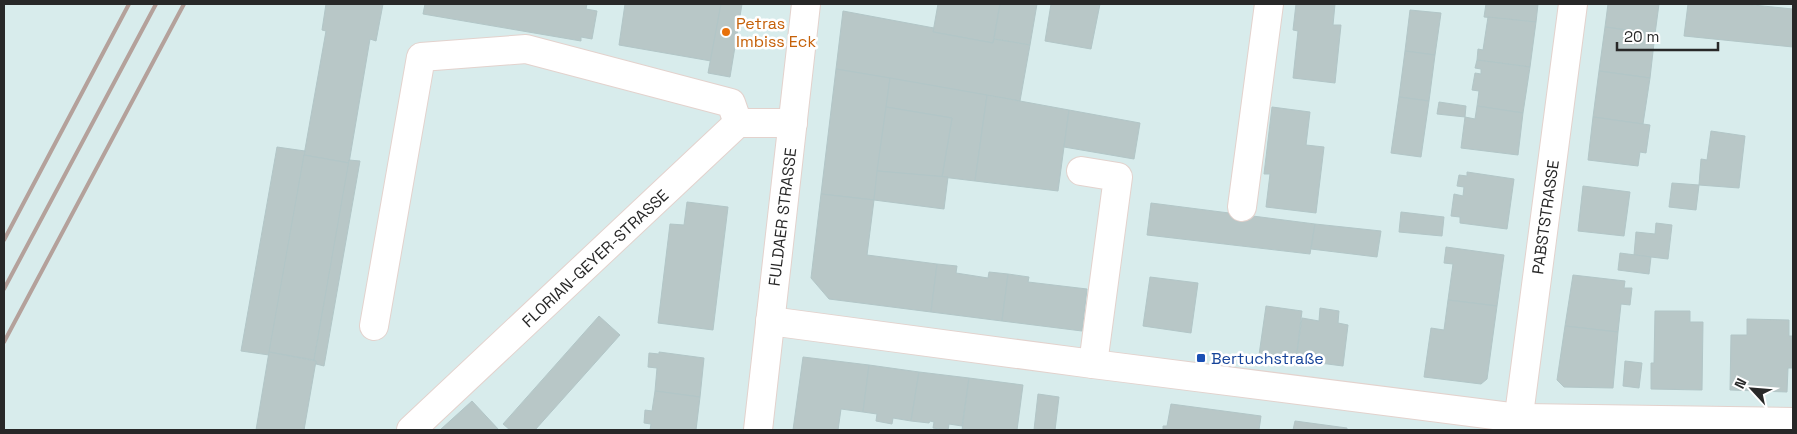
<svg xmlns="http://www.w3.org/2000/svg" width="1797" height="434" font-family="'Space Grotesk',sans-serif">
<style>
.building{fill:#b8c7c7;stroke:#b2c6c7}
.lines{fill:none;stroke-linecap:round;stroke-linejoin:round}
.minor-casing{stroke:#e3d2cd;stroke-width:30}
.minor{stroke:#fff;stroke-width:28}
.rail{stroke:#b4a19b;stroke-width:4}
.food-dot{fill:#e8710a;stroke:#fff;stroke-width:2}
.transit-dot{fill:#1a4fb4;stroke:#fff;stroke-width:2}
.labels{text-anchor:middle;stroke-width:5;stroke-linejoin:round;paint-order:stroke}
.food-label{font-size:16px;fill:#c56008;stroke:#fff;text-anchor:start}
.street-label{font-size:16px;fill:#282828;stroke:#fff}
.transit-label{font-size:16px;fill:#164399;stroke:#fff;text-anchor:start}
</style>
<rect width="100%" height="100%" fill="#d8ecec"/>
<g class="building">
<path d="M326,4H383L376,41L370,39L349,163L304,155L326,31L322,30Z"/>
<path d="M425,4H587L586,9L597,11L592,39L581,37V41L423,14Z"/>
<path d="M625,4H721L711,61L619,45Z"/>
<path d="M721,4H742L730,77L708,73Z"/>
<path d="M938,4H1000L993,43L933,32Z"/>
<path d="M1000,4H1037L1030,45L994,39Z"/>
<path d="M1051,4H1100L1091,49L1045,41Z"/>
<path d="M1296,4H1335L1333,25H1341L1335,83L1293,78L1298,31L1293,30Z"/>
<path d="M1486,4H1538L1536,22L1484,17Z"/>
<path d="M1608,4H1659L1655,34L1605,27Z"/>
<path d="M1688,4H1743L1793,9V47L1684,36Z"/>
<path d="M1410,10L1441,13L1435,55L1405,51Z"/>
<path d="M843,11L934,28L933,32L993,43L994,39L1030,45L1020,101L836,69Z"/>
<path d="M1488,17L1536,22L1530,67L1477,60L1478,49L1483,50Z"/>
<path d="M1605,27L1655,34L1650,78L1599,71Z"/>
<path d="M1405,51L1435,55L1429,101L1399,97Z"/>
<path d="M1477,60L1530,67L1523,113L1477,106L1479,91L1472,90L1475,73L1481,74V69L1475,68Z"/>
<path d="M836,69L890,78L874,200L821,194Z"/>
<path d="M1599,71L1650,78L1643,124L1593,117Z"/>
<path d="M890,78L987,95L975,181L942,177L952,118L886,107Z"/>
<path d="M987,95L1069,110L1058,191L975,181Z"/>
<path d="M1399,97L1429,101L1421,157L1391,153Z"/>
<path d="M1439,102L1466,106L1465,117L1437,114Z"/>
<path d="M1477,106L1523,113L1518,155L1461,148L1465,117L1475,119Z"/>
<path d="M886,107L952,118L942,177L877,171Z"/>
<path d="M1272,107L1310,112L1306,145L1324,147L1316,213L1266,207L1270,174H1264Z"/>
<path d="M1069,110L1140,123L1134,159L1064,147Z"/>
<path d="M1593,117L1650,125L1646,153L1640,152L1638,166L1588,160Z"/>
<path d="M1711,131L1745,136L1739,188L1699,185L1701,159L1707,160Z"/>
<path d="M277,147L305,151L269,355L241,351Z"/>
<path d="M304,155L349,163L314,360L269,352Z"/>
<path d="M349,160L360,161L324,366L316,364V361L314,360Z"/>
<path d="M877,171L948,177L944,209L874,200Z"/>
<path d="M1467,172L1514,179L1507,229L1460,223V217L1451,216L1454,194L1463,196L1464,187L1457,186L1459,175L1467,176Z"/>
<path d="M1672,183L1699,185L1696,210L1669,207Z"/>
<path d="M1583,186L1630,192L1624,236L1578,231Z"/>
<path d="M821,194L874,200L867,255L937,264L931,312L829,299L811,278Z"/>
<path d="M687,202L728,207L713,330L658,323L670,224L684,225Z"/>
<path d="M1151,203L1315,224L1310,254L1147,235Z"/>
<path d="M1401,212L1444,217L1442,236L1399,232Z"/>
<path d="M1656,223L1672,225L1668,259L1634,255L1636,232L1655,234Z"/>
<path d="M1315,224L1381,231L1377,257L1311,249Z"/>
<path d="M1446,247L1504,255L1497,306L1448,300L1453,264L1444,263Z"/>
<path d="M1620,253L1651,257L1649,274L1618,270Z"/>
<path d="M937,264L957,266L956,273L988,278L989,272L1008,274L1002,321L931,312Z"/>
<path d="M1008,274L1029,277L1028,282L1087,289L1082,331L1002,321Z"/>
<path d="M1573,275L1625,281L1624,288H1632L1630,305L1621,304L1618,332L1565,326Z"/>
<path d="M1150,277L1198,283L1191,333L1143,326Z"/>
<path d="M1448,300L1497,306L1487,379L1481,384L1424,377L1431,328L1444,330Z"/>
<path d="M1266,306L1302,311L1296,360L1259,355Z"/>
<path d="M1320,308L1339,311L1338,323L1348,325L1343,366L1296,360L1302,318L1319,321Z"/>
<path d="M1655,311H1690V322H1703L1702,390L1651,389V363H1654Z"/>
<path d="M599,316L620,335L535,430H510L503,424Z"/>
<path d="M1747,319L1789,320V336H1792V368H1788L1787,392L1730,390L1731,335H1747Z"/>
<path d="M1565,326L1618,332L1613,388L1564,387L1557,380Z"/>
<path d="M269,352L316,361L304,430H256Z"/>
<path d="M659,352L704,358L700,397L655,391L657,368L648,367L649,353L659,354Z"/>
<path d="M803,357L869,365L863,412L841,409L838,430H793Z"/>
<path d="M1625,361L1642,363L1639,388L1623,386Z"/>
<path d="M869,365L919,372L911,421L893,418L892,424L876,421L877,414L863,412Z"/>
<path d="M919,372L969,378L962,426L949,424L948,430H946L933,428L934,422L930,421L929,423L911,421Z"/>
<path d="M969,378L1023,385L1017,430H962Z"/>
<path d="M655,391L700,397L696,430H650L651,424L644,423L645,410L652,411Z"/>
<path d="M1038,394L1059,397L1055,430H1034Z"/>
<path d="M472,401L499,430H440Z"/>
<path d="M1171,404L1261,416L1259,430H1163V426H1167Z"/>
<path d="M1295,421L1347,428V430H1293Z"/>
</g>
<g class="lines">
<defs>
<g id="minor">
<path d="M1081,171L1118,177L1093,364"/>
<path d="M1242,207L1269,4"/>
<path d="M770,321L1093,364L1518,418L1793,422"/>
<path d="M374,326L421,57L526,49L731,103L738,123"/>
<path d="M411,430L738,123H793"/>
<path d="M758,430L806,4"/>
<path d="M1517,430L1573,4"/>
</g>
</defs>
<use href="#minor" class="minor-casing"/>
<use href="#minor" class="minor"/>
<g class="rail">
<path d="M4,240L129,4"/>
<path d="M4,289L156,4"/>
<path d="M4,342L184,4"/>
</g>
</g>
<circle class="food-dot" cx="726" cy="32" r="5"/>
<rect class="transit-dot" x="1196" y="353" width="10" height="10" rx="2.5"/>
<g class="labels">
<g class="food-label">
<text x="736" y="29">Petras<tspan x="736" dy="18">Imbiss Eck</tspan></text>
</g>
<g class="street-label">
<text transform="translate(782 217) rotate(-83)" y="6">FULDAER STRASSE</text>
<text transform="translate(1545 217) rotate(-82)" y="6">PABSTSTRASSE</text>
<text transform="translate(595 258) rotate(-43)" y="6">FLORIAN-GEYER-STRASSE</text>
</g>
<g class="transit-label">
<text x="1211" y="364">Bertuchstraße</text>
</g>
</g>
<rect width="1797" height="434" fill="none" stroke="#282828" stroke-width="10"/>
<g transform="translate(1752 389) rotate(296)" stroke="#ffffff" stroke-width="4" paint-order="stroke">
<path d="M0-4L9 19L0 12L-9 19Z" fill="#282828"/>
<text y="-8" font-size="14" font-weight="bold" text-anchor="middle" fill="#282828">N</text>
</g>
<path d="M1617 42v8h101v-8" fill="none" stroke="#282828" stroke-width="2.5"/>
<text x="1624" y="42" font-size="15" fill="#282828" stroke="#ffffff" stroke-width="4" paint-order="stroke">20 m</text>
</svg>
